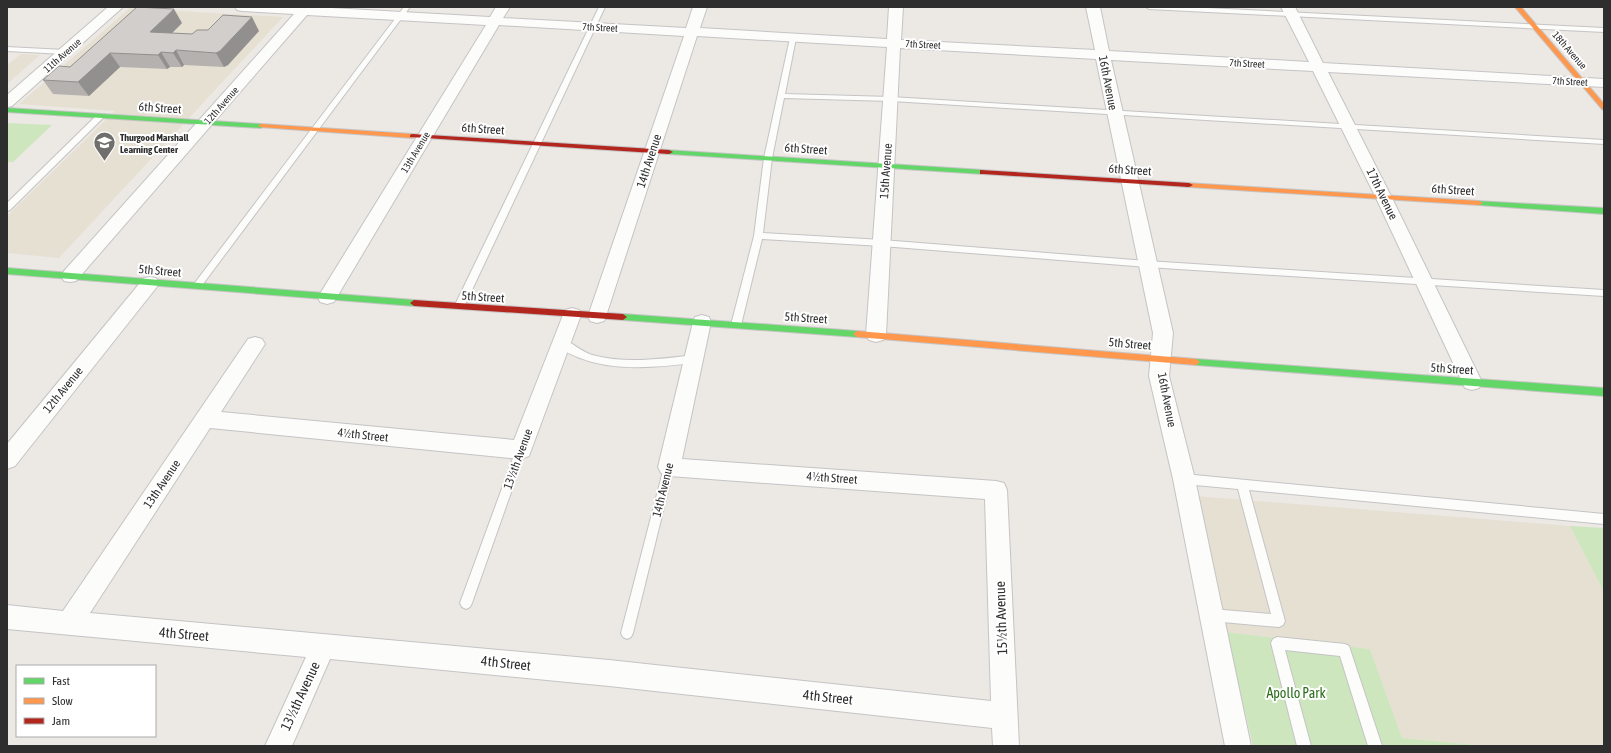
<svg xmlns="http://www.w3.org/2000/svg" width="1611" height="753" font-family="'Asap Condensed',sans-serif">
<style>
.education{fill:#e6e0d3}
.green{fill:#cee6be}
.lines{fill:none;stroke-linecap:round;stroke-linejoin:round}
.lane-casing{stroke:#c5c4c5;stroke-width:2}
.street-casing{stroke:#c5c4c5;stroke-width:2}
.fast-casing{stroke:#c5c4c5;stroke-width:2}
.slow-casing{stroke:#c5c4c5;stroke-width:2}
.jam-casing{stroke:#c5c4c5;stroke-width:2}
.lane{fill:#fcfcfb;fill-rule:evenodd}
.street{fill:#fcfcfb;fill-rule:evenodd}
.fast{fill:#63d668;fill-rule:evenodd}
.slow{fill:#ff974d;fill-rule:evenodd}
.jam{fill:#b3261e;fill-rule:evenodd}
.wall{fill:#b4b1af}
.shaded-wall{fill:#92908e}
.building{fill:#d1cecb;stroke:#92908e}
.labels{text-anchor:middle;stroke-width:4;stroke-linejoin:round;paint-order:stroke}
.far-street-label{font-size:10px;fill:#2e2e2e;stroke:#fff}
.far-poi-label{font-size:10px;font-weight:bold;fill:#2e2e2e;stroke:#fff;text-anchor:start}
.street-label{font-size:12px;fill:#2e2e2e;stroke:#fff}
.near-street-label{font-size:14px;fill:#2e2e2e;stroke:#fff}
.near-park-label{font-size:14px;fill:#2c6e1b;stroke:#fff}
</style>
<rect width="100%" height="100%" fill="#ece8e4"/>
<g class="education">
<path d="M130,8L283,17L59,258L7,253V216L115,111L19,104Z"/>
<path d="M21,54L40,55L7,84V65Z"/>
<path d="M1195,496L1570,526L1604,592V746H1487L1402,738L1370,649L1226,632Z"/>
</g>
<g class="green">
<path d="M7,123L52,125L13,162H7Z"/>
<path d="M1570,526L1604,528V592Z"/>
<path d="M1226,632L1370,649L1402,738L1487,746H1253Z"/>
</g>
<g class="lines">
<defs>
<g id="lane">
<path d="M404,7H410L200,288H194L192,286L194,284Z"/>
<path d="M599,7H605L464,307L462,309H456L454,307Z"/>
<path d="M1146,7H1188L1604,28V32L1149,9Z"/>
<path d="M793,36L796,38L785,94L891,97L1604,140V144L891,101L784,98L772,158L763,233L882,240L1147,261L1604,290V296L1147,267L882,246L762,239L741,325L739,327H733L731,325L754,236L764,158L790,38Z"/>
<path d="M7,47L65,50L69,52L65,54L7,51Z"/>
<path d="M98,114H104L105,116L10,210L7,211V203Z"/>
<path d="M562,339C572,342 580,351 592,355C625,364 661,359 694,355L697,356L699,359L697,362L694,363C656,367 617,372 580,358C572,355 562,351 557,343L559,340Z"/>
<path d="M521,446L525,447L526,450L472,603L470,607L466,609L462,607L460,603L516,450L517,447Z"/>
<path d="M669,462L673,464L674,467L633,633L631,637L627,639L623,637L621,633L664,467L665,464Z"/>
<path d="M1184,474L1604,514V524L1249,490L1285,621L1283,625L1279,627L1211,621L1207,619L1205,615L1207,611L1211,609L1271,614L1238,489L1184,484L1180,482L1179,479L1180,476Z"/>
<path d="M1277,637L1345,644L1349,646L1382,746H1368L1340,656L1285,650L1311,746H1297L1271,643L1273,639Z"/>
</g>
<g id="street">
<path d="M108,7H123L12,106L7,107V95Z"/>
<path d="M235,7H314L490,17L496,7H510L503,18L686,28L693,7H707L700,28L887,39L889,7H903L901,40L1095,50L1086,7H1100L1109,51L1309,62L1281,7H1295L1323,63L1604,79V87L1328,72L1392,198L1482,382L1479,388L1472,390L1465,388L1462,382L1376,198L1313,71L1111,60L1173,333L1169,376L1195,479L1251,746H1225L1173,479L1149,376L1153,333L1096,59L900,48L886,335L883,340L876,342L869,340L866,335L887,47L697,36L606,316L604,321L597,323L590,321L588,316L684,36L499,25L334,302L327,304L320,302L318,297L486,25L307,15L76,281L70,282L64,281L61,276L64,271L294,14L242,11L237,10Z"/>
<path d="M150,277L156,278L159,283L156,288L15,466L7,469V444L144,278Z"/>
<path d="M572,308L579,310L581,315L529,456L521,459L210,428L90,613L609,660L991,701L985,499L669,476L661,473L658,467L693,322L695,317L702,315L709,317L711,322L682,459L996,481L1004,483L1007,490L1019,746H993L992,728L609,686L330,659L292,746H265L306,657L7,629V605L63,611L248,339L255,337L262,339L265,344L221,412L514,440L563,315L565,310Z"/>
</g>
<g id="fast">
<path d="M7,108L261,124L264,126L261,128L7,112Z"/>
<path d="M666,150L983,170L987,172L983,174L669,154H666Z"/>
<path d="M1476,201L1604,208V214L1479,205L1475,203Z"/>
<path d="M7,268L414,300L418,303L414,306L7,274Z"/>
<path d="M623,314L857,331L861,334L857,337L623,320L619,317Z"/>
<path d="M1196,359L1604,388V396L1196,365L1192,362Z"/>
</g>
<g id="slow">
<path d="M1515,7H1521L1604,104V110L1602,109Z"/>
<path d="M261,124L412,134L416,136L412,138L259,127V125Z"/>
<path d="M1186,183L1479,201L1483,203L1479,205L1189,187H1186Z"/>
<path d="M857,331L1196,359L1200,362L1196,365L857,337L853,334Z"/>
</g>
<g id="jam">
<path d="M412,134L669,150L673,152L669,154L410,137V135Z"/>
<path d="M980,170L1189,183L1193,185L1189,187L983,174H980Z"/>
<path d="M414,300L623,314L627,317L623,320L414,306L410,303Z"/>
</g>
</defs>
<use href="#lane" class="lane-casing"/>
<use href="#street" class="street-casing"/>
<use href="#fast" class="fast-casing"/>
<use href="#slow" class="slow-casing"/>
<use href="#jam" class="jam-casing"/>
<use href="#lane" class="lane"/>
<use href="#street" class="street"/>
<use href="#fast" class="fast"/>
<use href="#slow" class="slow"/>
<use href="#jam" class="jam"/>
</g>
<path class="wall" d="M182,23L172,33L192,34L259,31L228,65L224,67L184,65L182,67H170L167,69L120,67L89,96L53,94L43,80L70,67Z"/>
<g class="shaded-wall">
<path d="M174,9L182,23L159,46L150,32Z"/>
<path d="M252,17L259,31L228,65L224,67L216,53Z"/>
<path d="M176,50L184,65L182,67L173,53Z"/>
<path d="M161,52L170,67L167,69L158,55Z"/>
<path d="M110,53L120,67L89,96L78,82Z"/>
</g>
<path class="building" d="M137,7L174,9L150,32L192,34L197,30H208L223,15L252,17L220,51L216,53L176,50L173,53L161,52L158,55L110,53L78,82L43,80L59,66L70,67Z"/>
<defs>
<symbol id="school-pin" viewBox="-11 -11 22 30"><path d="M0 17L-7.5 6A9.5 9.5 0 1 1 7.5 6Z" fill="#706f6e" stroke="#fff"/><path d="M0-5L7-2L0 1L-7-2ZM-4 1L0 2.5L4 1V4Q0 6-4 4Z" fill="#fff"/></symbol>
</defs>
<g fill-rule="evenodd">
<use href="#school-pin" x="92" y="130" width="25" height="34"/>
</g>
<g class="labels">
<g class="far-street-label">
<text transform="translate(600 27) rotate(3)" y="4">7th Street</text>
<text transform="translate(923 44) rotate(3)" y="4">7th Street</text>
<text transform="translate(1570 50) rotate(49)" y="4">18th Avenue</text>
<text transform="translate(62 55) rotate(-41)" y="4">11th Avenue</text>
<text transform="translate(1247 63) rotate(3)" y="4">7th Street</text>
<text transform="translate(1570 81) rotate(3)" y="4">7th Street</text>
<text transform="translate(221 105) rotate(-49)" y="4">12th Avenue</text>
<text transform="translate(415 152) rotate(-59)" y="4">13th Avenue</text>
</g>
<g class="far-poi-label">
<text x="120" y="141">Thurgood Marshall<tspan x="120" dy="12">Learning Center</tspan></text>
</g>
<g class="street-label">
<text transform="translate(1108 83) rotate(79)" y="4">16th Avenue</text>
<text transform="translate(160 108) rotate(4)" y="4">6th Street</text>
<text transform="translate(483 129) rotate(4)" y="4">6th Street</text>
<text transform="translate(806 149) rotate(4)" y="4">6th Street</text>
<text transform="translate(649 161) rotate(-72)" y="4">14th Avenue</text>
<text transform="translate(1130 170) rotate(4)" y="4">6th Street</text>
<text transform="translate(886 171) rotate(-86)" y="4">15th Avenue</text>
<text transform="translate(1453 190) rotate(4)" y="4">6th Street</text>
<text transform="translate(1382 194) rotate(64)" y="4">17th Avenue</text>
<text transform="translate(160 271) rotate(5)" y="4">5th Street</text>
<text transform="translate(483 297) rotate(4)" y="4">5th Street</text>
<text transform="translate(806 318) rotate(4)" y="4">5th Street</text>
<text transform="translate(1130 344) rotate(5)" y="4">5th Street</text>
<text transform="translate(1452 369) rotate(4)" y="4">5th Street</text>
<text transform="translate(63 390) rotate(-51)" y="4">12th Avenue</text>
<text transform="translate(1167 400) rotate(79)" y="4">16th Avenue</text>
<text transform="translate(363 435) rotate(6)" y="4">4½th Street</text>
<text transform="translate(518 459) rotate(-70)" y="4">13½th Avenue</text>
<text transform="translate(832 478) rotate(4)" y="4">4½th Street</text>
<text transform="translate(162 484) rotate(-56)" y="4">13th Avenue</text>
<text transform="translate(663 490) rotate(-76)" y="4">14th Avenue</text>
</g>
<g class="near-street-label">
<text transform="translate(1001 618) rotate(-92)" y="5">15½th Avenue</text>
<text transform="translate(184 634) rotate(5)" y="5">4th Street</text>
<text transform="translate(506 663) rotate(6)" y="5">4th Street</text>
<text transform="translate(300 696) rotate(-65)" y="5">13½th Avenue</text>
<text transform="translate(828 697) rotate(6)" y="5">4th Street</text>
</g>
<g class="near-park-label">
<text x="1296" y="698">Apollo Park</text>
</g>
</g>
<rect width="1611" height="753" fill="none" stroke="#2e2e2e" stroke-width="16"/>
<rect x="16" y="665" width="140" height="72" fill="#ffffff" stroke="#ababab"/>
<rect x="24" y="678" width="20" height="6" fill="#63d668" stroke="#ababab"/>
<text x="52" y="685" font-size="12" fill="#2e2e2e">Fast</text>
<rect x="24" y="698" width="20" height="6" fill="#ff974d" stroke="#ababab"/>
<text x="52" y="705" font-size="12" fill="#2e2e2e">Slow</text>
<rect x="24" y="718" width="20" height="6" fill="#b3261e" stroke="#ababab"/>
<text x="52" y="725" font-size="12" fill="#2e2e2e">Jam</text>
</svg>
